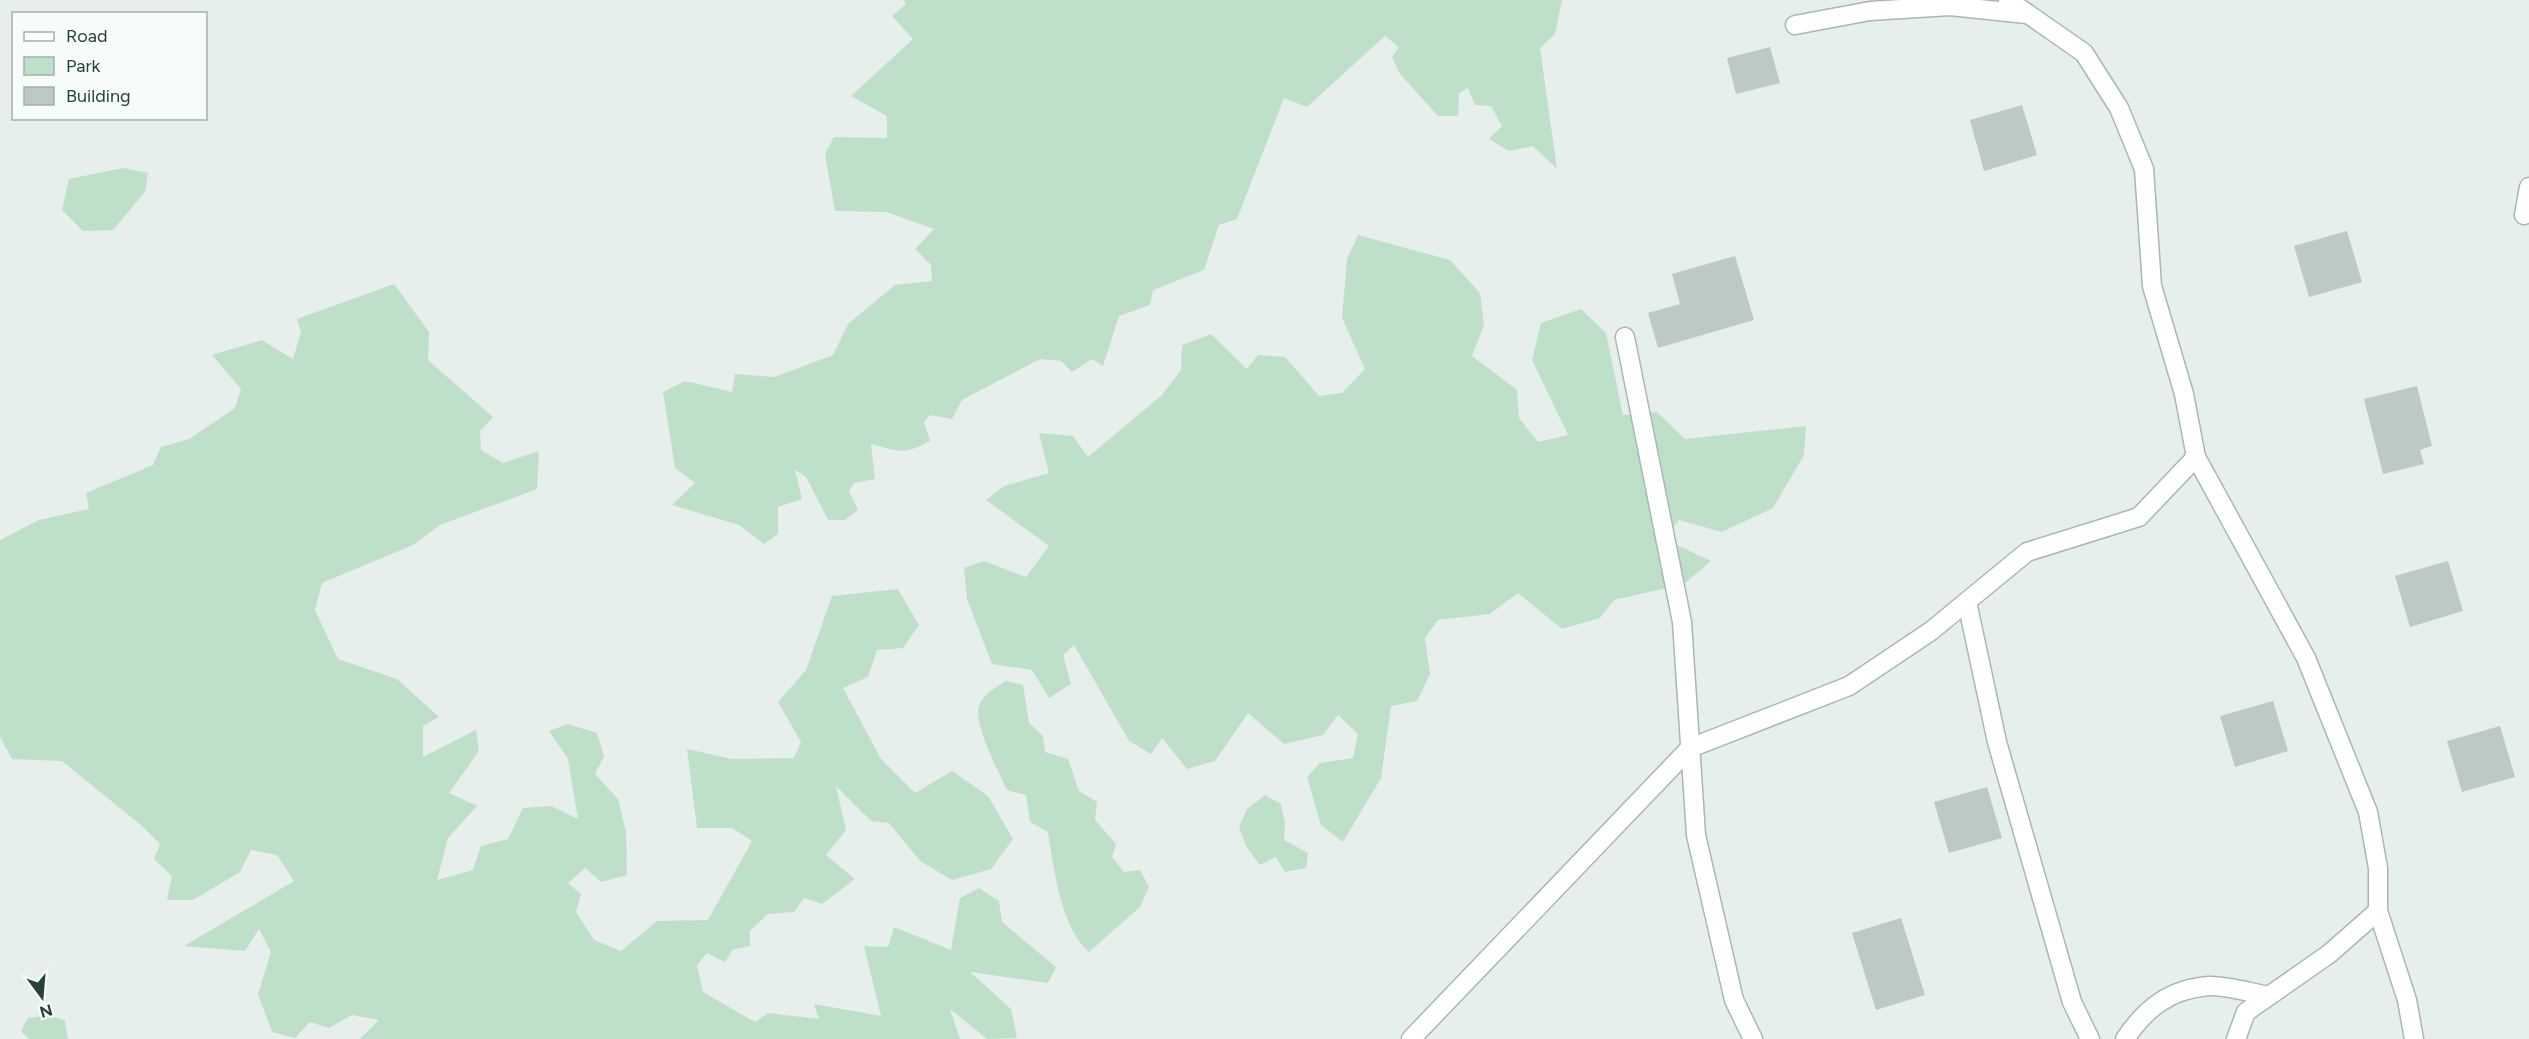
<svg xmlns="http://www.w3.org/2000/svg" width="2529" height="1039" font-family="Figtree,sans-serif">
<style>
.green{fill:#bfe0c8}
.building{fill:#bbcac4}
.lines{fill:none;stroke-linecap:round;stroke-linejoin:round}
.minor-casing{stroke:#a8b8b2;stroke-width:21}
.minor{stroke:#fff;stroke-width:18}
</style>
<rect width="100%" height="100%" fill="#e6efeb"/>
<g class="green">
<path d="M904,0H1562L1555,34L1540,48L1557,169L1533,146L1509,151L1489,139L1502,126L1491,106L1475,105L1468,88L1459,93L1458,116H1438L1400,74L1392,57L1399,47L1385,36L1307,107L1284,98L1237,219L1219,225L1204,270L1153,290L1150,305L1119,316L1103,366L1092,359L1072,372L1061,361L1040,359L962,400L952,419L930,415L924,422L930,441C903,456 899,451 871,444L875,479L854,483L849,491L858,510L845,520H828L806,477L795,470L802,499L778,507V534L764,544L739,525L672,505L695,483L675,468L663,392L685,381L732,392L735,374L774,377L833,355L848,324L895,285L932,281L931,265L915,249L934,229L886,212L835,211L825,154L834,137L887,138V116L851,96L913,39L892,16L906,4Z"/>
<path d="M123,168L148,173L145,192L113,230L83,231L62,210L69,179Z"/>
<path d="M1358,235L1450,260L1480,293L1484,325L1472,356L1517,390L1519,418L1538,442L1568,435L1532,360L1541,323L1581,309L1606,333L1623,415L1657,412L1685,439L1806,426L1804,455L1773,508L1722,532L1679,520L1664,539L1711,561L1684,584L1614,600L1600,618L1562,629L1518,593L1490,614L1438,620L1425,638L1430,674L1417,701L1391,706L1381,778L1343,842L1321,825L1307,777L1320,763L1353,758L1358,734L1338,715L1323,735L1284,744L1248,713L1215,761L1187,769L1162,738L1151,754L1129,741L1074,645L1063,655L1071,684L1049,698L1032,670L992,664L967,599L964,568L984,561L1026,577L1049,546L986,500L1004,486L1049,473L1039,433L1073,436L1088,457L1162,395L1181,370L1182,345L1211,334L1247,369L1258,355L1285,357L1319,396L1342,393L1365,369L1342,318L1347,259Z"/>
<path d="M394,284L429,332L428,360L493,417L480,431L481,450L503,463L539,451L537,489L440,525L413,545L322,583L315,610L338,659L397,679L439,717L423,726V757L476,730L479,751L449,793L477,806L448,838L437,880L473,870L481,846L508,839L523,808L551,806L578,819L568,759L549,731L568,724L597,733L604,756L595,774L618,799L626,832L627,875L601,882L585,868L568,883L581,894L576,912L594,940L621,951L657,921L708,920L752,841L732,828H697L687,749L732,759L794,758L801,742L778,702L806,670L832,596L898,589L919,625L903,648L877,650L868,677L843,688L881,759L915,793L952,771L988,796L1013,839L991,869L952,880L920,861L889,823L871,821L836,786L846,830L826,855L855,879L822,904L804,898L794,912L768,914L750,931V946L732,950L725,962L707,953L697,965L703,992L755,1022L768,1013L819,1019L814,1004L881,1016L864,946L888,947L894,927L951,950L960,898L979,888L999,901L1002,922L1056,967L1048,983L970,972L1011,1009L1017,1038L987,1039L950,1009L960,1039H360L379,1020L352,1015L329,1028L310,1022L295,1038L272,1032L258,994L271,952L259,929L245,951L184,946L294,881L277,855L251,850L240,872L193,900H167L172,876L154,859L160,844L142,826L62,761L12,759L0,737V540L39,520L89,509L86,493L153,465L161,447L189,439L235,408L241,389L212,355L262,340L293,359L301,332L297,319Z"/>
<path d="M1006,681L1023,685L1029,723L1043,736L1045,752L1068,759L1079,791L1097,802L1095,820L1116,844L1112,857L1124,872L1140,870L1149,887L1140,907L1089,952C1060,926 1054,869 1048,832L1030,822L1026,795L1007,790C999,772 973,725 979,706C984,693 995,688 1006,681Z"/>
<path d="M1265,795L1281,804L1285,823L1284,840L1308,853L1306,868L1285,872L1276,857L1260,865L1246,846L1239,827L1247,809Z"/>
<path d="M49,1015L65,1021L68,1039H29L21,1031L28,1018Z"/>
</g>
<g class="building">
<path d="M1770,47L1780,83L1736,94L1727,58Z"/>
<path d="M2022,105L2037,155L1984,171L1970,120Z"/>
<path d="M2347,231L2362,282L2309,297L2294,246Z"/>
<path d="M1735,256L1754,320L1658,348L1648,313L1680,304L1672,274Z"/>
<path d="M2417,386L2432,446L2420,450L2424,464L2383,474L2364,399Z"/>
<path d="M2448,561L2463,611L2410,627L2395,576Z"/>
<path d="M2273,701L2288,751L2235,767L2220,716Z"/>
<path d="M2500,726L2515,777L2462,792L2447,741Z"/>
<path d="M1987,787L2002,838L1949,853L1934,802Z"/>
<path d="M1901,918L1925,995L1876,1010L1852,933Z"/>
</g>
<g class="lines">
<defs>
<g id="minor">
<path d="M2008,0L2084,53L2119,108L2144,169L2152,286L2184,394L2196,457L2306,658L2368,812L2378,868V911L2407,1000L2414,1039"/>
<path d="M1795,25L1870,11L1950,6L2027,14"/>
<path d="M2524,215L2529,187"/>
<path d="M1625,337L1682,622L1696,835L1734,1000L1753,1039"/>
<path d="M1967,602L1997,742L2072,1002L2090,1039"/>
<path d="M1411,1039L1690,748L1849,686L1931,631L2027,552L2139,517L2196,457"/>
<path d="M2125,1039C2146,1008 2170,989 2209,986C2225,985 2252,993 2269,996"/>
<path d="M2236,1039L2246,1012L2329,954L2378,911"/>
</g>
</defs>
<use href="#minor" class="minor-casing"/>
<use href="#minor" class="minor"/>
</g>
<rect x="12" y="12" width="195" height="108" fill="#f7fbf9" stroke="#a3b1ad" stroke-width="1.5"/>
<rect x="24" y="32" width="30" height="9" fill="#ffffff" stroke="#a3b1ad" stroke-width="1.5"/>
<text x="66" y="42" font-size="18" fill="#24423a">Road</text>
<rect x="24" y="57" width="30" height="18" fill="#bfe0c8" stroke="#a3b1ad" stroke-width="1.5"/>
<text x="66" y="72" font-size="18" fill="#24423a">Park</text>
<rect x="24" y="87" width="30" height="18" fill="#bbcac4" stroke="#a3b1ad" stroke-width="1.5"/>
<text x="66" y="102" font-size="18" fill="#24423a">Building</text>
<g transform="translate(42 997) rotate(164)" stroke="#f7fbf9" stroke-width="4.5" paint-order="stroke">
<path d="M0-4.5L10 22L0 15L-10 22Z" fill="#24423a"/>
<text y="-9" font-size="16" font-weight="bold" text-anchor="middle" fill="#24423a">N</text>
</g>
</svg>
